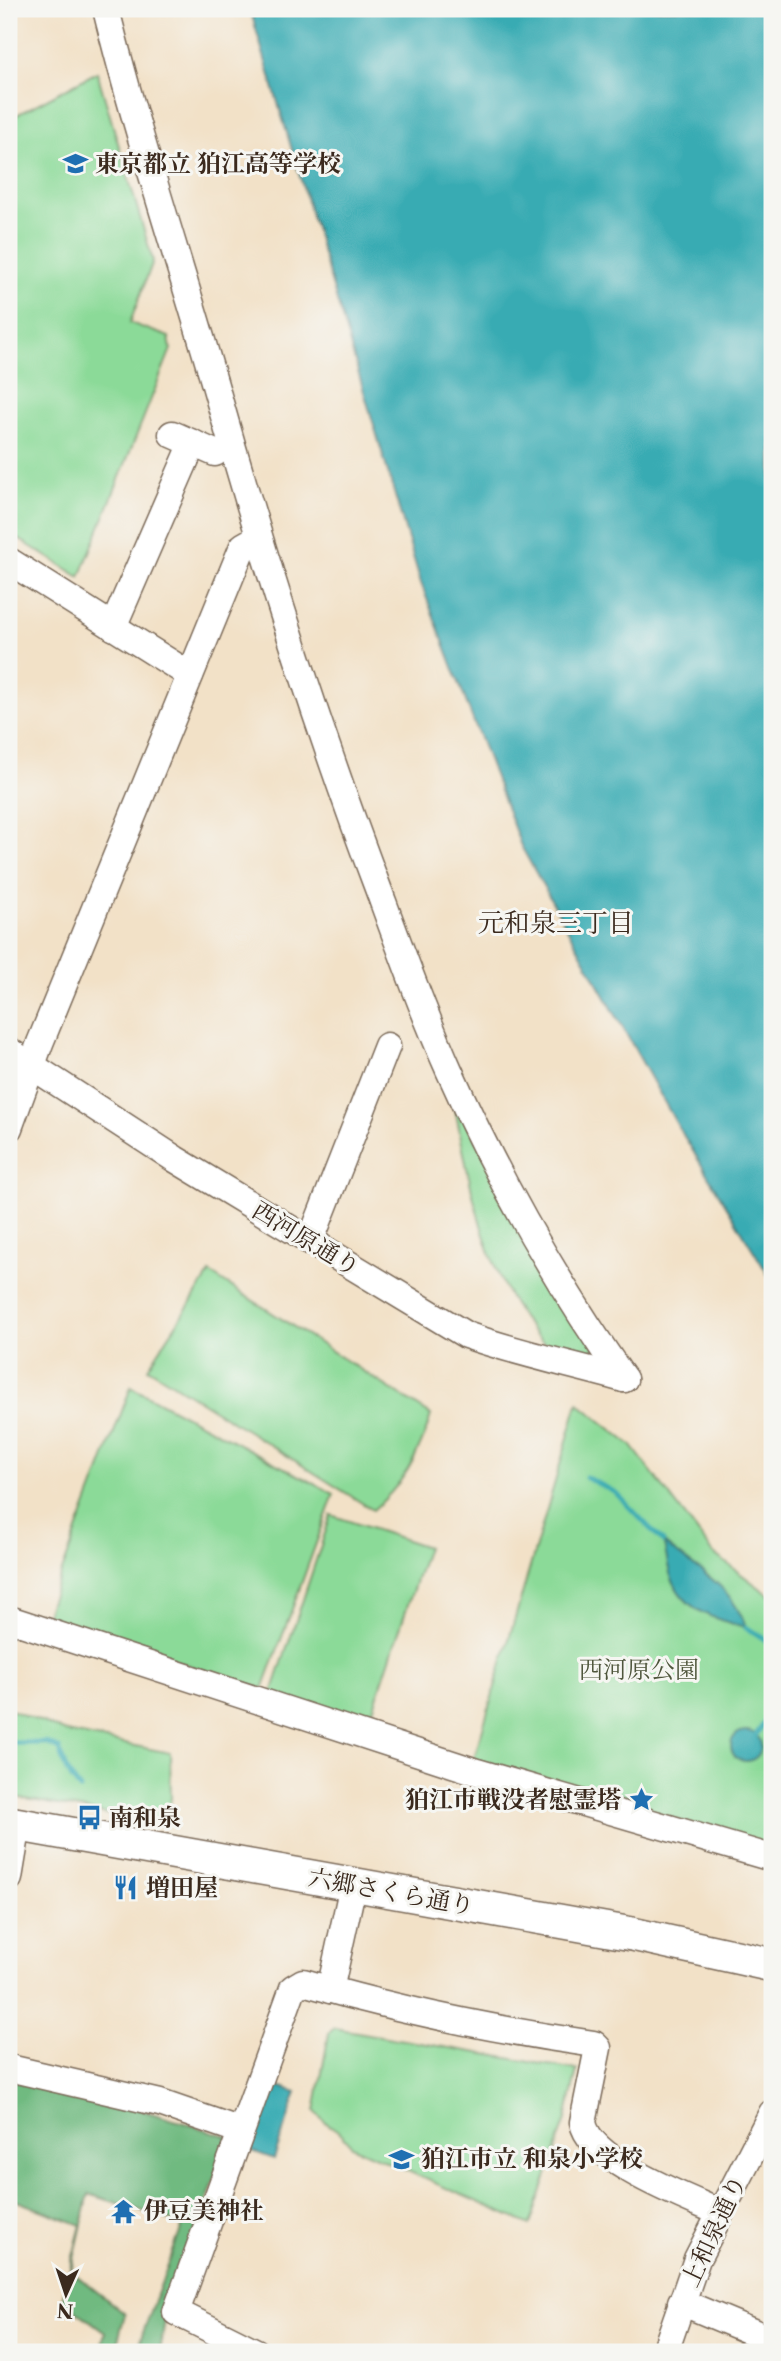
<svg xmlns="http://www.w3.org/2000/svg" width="781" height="2361" font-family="'Libre Caslon Text','Noto Serif JP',serif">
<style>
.green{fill:#8bda98;stroke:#63825b;stroke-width:2}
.forest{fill:#70ba80;stroke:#56724f;stroke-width:2}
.water{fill:#39abb3;stroke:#3a6a68;stroke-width:2}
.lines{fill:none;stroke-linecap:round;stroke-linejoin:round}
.stream{stroke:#39abb3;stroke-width:5}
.minor-casing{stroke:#7b6a59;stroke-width:29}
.major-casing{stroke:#7b6a59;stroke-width:36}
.minor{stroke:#fff;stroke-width:26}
.major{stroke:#fff;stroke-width:33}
.labels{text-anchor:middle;stroke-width:6;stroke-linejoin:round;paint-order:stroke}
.poi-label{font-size:24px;font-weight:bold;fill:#3b2a1e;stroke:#f6f6f2;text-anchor:start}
.street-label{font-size:24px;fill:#3b2a1e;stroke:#f6f6f2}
.park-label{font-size:24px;fill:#4f563c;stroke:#f6f6f2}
.neighbourhood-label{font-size:26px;fill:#3b2a1e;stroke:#f6f6f2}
</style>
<rect width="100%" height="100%" fill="#f6f6f2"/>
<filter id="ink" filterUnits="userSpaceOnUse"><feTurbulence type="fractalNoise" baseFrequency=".0143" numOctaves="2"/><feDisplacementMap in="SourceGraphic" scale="14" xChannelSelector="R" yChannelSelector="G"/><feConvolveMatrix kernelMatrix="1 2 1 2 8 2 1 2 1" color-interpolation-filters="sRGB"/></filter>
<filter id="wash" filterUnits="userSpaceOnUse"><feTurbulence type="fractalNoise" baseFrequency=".00686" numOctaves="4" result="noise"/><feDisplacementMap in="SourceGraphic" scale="28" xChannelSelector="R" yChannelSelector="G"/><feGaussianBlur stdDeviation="1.57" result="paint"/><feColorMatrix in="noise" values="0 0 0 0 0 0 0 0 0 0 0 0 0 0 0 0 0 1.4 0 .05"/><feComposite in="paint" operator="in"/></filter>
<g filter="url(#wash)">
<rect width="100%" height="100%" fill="#f2e1c7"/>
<g class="green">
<path d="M97,72L153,261L130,323L169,337L171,349L80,577L9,533V119Z"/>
<path d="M453,1098L604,1365C590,1360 554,1353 544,1343C484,1286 469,1176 453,1098Z"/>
<path d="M210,1273L431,1415C421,1451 402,1486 373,1510L148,1368Z"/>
<path d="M131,1387L334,1494L263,1689L44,1619Z"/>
<path d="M578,1403L631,1445L714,1554L772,1597V1847L473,1762Z"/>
<path d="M331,1515L427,1547L368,1725L272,1693Z"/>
<path d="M9,1709L66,1732L170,1753L171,1798L167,1825L9,1796Z"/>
<path d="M334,2028L577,2070L566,2119L530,2225L351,2146C343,2128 324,2127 315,2111L329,2033Z"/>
</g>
<path class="forest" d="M9,2079L118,2103L230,2137L166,2314L160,2352H136L183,2224L89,2194L71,2271L125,2314L115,2352H100L105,2332L62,2300L81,2225L9,2198Z"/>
<g class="water">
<path d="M250,9H772V1281L679,1128L521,846L421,583Z"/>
<path d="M663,1542C698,1573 728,1579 746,1627C715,1620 685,1611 672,1579C667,1568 667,1553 663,1542Z"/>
<circle cx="746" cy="1746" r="15"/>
<path d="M272,2084L297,2092L274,2159L249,2150Z"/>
</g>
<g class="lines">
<g class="stream">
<path d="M586,1477L616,1493L663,1542"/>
<path d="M746,1627L772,1644"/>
<path d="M756,1735L772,1709"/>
<path d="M9,1743H46L59,1749L67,1772L80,1789"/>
</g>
</g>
</g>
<g filter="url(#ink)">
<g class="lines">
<defs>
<g id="minor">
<path d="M106,9C137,135 179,260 215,385C263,556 316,725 379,891C401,951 423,1012 449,1070C497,1178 556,1282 624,1379"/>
<path d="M172,434L215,453"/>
<path d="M9,561L190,675"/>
<path d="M113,627L193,443"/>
<path d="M9,1051L175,1159L466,1335C517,1353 571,1364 624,1379"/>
<path d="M9,1128L40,1043L243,546L257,538"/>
<path d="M310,1242L387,1046"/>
<path d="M9,1619L477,1772L772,1858"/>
<path d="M9,1878L18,1824"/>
<path d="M330,1990L353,1885"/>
<path d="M9,2068L160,2103L241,2131"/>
<path d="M681,2302L772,2340"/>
<path d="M256,2352L176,2312L293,1988L303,1982C398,2010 496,2030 594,2044L598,2048L583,2122C589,2161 685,2197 719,2212"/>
<path d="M665,2352L697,2259L772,2113"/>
</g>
<path id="major" d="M9,1823L632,1934L772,1965"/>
</defs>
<use href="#minor" class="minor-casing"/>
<use href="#major" class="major-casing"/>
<use href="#minor" class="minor"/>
<use href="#major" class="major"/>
</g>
</g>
<defs>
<symbol id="school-bare" viewBox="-9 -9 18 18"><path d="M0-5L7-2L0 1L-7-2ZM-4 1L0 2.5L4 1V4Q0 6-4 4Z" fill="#1f6fb2" stroke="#f6f6f2" stroke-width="2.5" paint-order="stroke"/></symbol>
<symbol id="sight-bare" viewBox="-9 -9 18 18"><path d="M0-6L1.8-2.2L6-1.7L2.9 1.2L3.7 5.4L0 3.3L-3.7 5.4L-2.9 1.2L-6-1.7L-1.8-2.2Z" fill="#1f6fb2" stroke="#f6f6f2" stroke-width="2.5" paint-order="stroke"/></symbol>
<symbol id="bus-bare" viewBox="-9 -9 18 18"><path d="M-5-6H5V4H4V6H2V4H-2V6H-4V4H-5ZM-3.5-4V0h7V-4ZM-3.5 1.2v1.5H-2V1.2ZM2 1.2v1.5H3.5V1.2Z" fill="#1f6fb2" stroke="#f6f6f2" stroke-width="2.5" paint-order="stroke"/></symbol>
<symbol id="restaurant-bare" viewBox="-9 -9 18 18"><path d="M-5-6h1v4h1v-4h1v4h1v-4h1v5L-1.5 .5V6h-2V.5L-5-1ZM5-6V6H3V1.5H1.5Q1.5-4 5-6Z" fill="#1f6fb2" stroke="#f6f6f2" stroke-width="2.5" paint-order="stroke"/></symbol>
<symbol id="temple-bare" viewBox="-9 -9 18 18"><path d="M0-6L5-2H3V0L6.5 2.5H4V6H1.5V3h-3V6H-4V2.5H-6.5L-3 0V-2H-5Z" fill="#1f6fb2" stroke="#f6f6f2" stroke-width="2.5" paint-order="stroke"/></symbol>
</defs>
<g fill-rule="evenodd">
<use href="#school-bare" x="58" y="146" width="35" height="35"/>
<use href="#sight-bare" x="624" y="1782" width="35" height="35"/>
<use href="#bus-bare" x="72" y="1800" width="35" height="35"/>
<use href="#restaurant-bare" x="108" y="1870" width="35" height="35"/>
<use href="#school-bare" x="384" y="2142" width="35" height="35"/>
<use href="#temple-bare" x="106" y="2194" width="35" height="35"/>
</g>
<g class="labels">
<g class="poi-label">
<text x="95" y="172">東京都立 狛江高等学校</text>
<text x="621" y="1808" text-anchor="end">狛江市戦没者慰霊塔</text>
<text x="109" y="1826">南和泉</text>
<text x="146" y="1896">増田屋</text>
<text x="421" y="2167">狛江市立 和泉小学校</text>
<text x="144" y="2219">伊豆美神社</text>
</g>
<g class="street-label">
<text transform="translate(306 1239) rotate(31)" y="8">西河原通り</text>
<text transform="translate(391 1892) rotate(10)" y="8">六郷さくら通り</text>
<text transform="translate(714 2231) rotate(-65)" y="8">上和泉通り</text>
</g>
<g class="park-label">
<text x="639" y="1678">西河原公園</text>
</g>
<g class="neighbourhood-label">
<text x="556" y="932">元和泉三丁目</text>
</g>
</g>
<rect width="781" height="2361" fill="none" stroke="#f6f6f2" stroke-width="35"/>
<g transform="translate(66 2294) rotate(183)" stroke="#f6f6f2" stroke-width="5" paint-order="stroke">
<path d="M0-5L12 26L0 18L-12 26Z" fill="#3b2a1e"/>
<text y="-10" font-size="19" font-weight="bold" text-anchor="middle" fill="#3b2a1e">N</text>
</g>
</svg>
